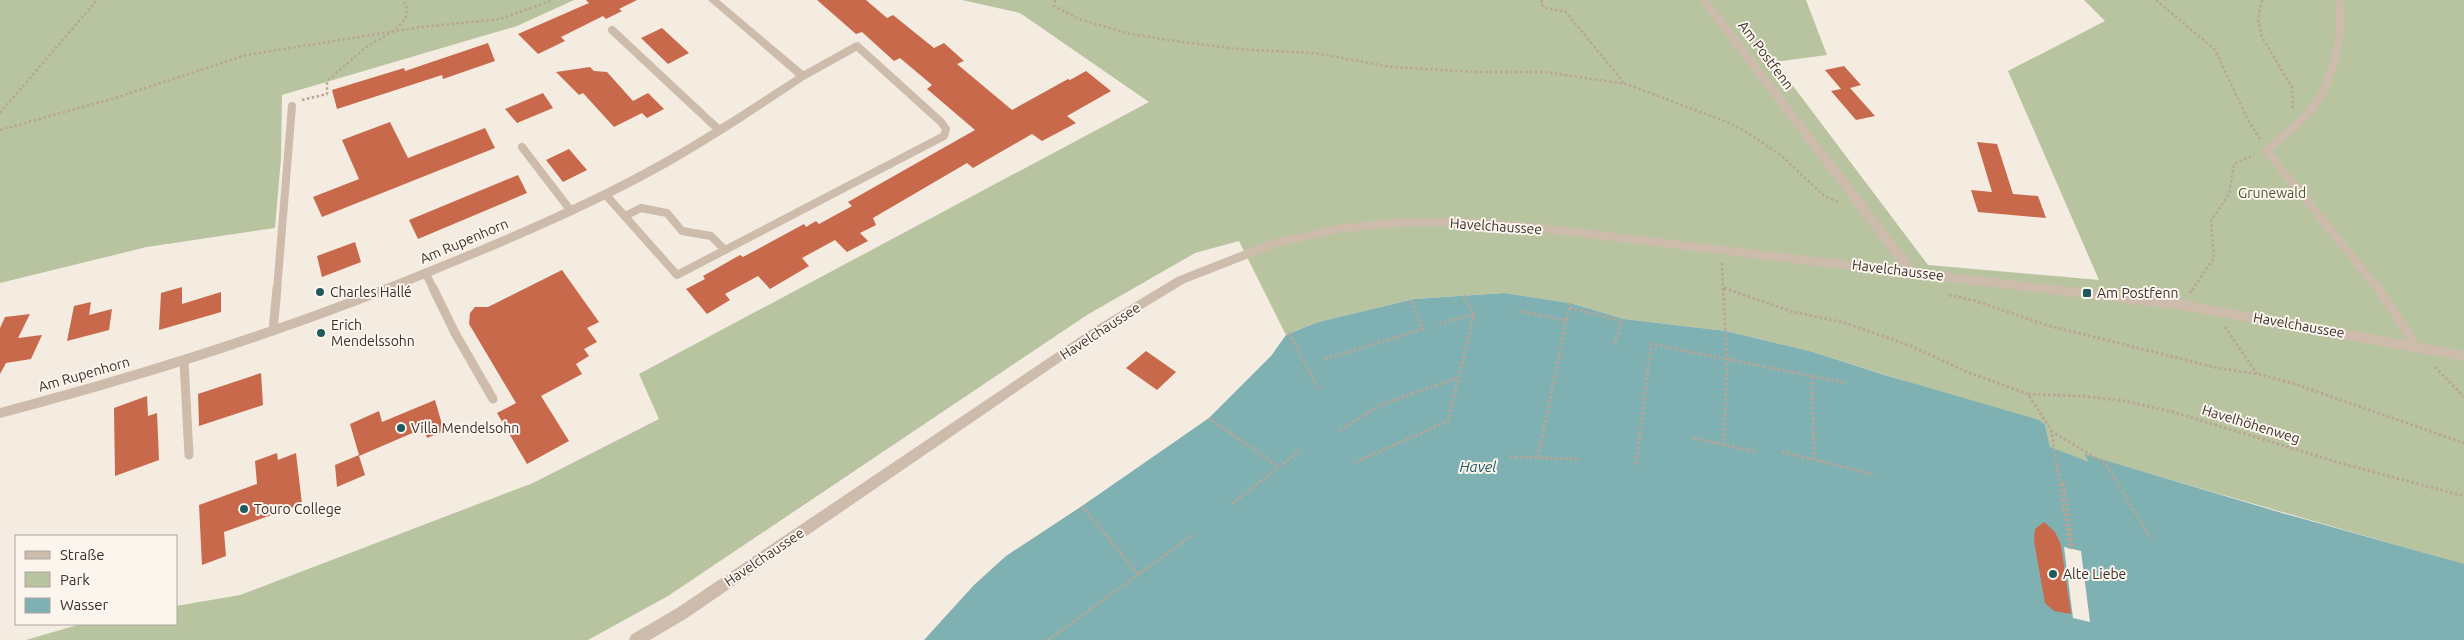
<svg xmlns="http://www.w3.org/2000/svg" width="2464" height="640" font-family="Ubuntu,sans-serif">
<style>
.green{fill:#b8c4a0}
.water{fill:#7fb0b2}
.pier{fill:#f4ebe1}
.building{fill:#c8694b}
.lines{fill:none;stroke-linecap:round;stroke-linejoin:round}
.path-far1{stroke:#b9a596;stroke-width:2.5;stroke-dasharray:2.5 2.5;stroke-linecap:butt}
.path{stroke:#b9a596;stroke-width:3;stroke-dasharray:2.5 2.5;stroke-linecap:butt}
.service-far1{stroke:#cdbbac;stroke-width:8}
.service{stroke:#cdbbac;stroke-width:9}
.minor{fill:#cdbbac;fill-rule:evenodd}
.tertiary{fill:#cdbbac;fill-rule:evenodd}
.poi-dot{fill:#1f5a5e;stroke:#fbf5ee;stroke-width:2}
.labels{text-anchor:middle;stroke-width:4;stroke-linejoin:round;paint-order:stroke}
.street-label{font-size:14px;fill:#3b302b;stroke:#fbf5ee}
.park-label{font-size:14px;fill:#4a5a2e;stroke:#fbf5ee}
.poi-label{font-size:14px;fill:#3b302b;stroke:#fbf5ee;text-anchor:start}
.water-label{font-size:15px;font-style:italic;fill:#1f5a5e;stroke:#fbf5ee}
</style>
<rect width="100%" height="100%" fill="#f4ebe1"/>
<g class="green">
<path d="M0,0H574L517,26L282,95L281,158L275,228L147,247L0,283Z"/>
<path d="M962,0H1806L1827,55L1775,62L1928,265L2099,280L2008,71L2105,21L2084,0H2464V597L2445,559L2085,455L2090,463L2050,448L2045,425L1813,352L1726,331L1624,319L1570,303L1504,293L1414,299L1318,322L1286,335L1239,241L1195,253L1087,315L668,596L588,640H26L81,624H176V606L240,595L533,483L659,419L639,374L1149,102L1020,13Z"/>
</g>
<path class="water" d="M1504,293L1570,303L1624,319L1726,331L1813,352L1885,375L2039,420L2045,425L2050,447L2089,462L2084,454L2282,513L2464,564V640H924L974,585L1006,556L1082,506L1209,418L1271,356L1286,335L1318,322L1414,299Z"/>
<path class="pier" d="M2064,547L2081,551L2090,622L2073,618Z"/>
<g class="building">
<path d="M586,0H637L619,9L622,11L606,19L603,16L561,37L565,41L538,54L518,34L589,3Z"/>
<path d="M817,0H866L887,18L893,15L934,48L944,43L964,61L957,64L1012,110L1068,79L1070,80L1086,71L1111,91L1067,116L1076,123L1042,141L1032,134L973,168L967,163L873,218L876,225L860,233L868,241L847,252L835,240L802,258L809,266L770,289L758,276L725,294L730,300L707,314L686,289L705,279L703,276L740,255L743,257L804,224L806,227L816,221L819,224L852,206L848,202L975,130L927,89L932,85L900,58L894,61L862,32L856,34Z"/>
<path d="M662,28L689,53L668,64L641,38Z"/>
<path d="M488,43L495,61L443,79L442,75L337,109L332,90L404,68L405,71Z"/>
<path d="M1844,66L1861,85L1850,88L1875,116L1856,120L1831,91L1841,89L1825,70Z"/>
<path d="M590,67L594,71L607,72L633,101L648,93L664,109L647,118L642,113L614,127L583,93L579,95L556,72Z"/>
<path d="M543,93L553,108L517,123L505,109Z"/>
<path d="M390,122L408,158L485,128L495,148L322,217L313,197L359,179L342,140Z"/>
<path d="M1977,142L1997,144L2013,194L2038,196L2046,218L1978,212L1971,190L1992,192Z"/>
<path d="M569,149L587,170L563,182L546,160Z"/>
<path d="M518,175L527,193L418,239L409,220Z"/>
<path d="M355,242L361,262L322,277L317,256Z"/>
<path d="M562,270L599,322L587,328L597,342L584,349L589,356L576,364L582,374L541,396L569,441L527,464L497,413L516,403L469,324L470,313L475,307H488Z"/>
<path d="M182,287V304L221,292V312L159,330L161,293Z"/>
<path d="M91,302L89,315L112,309L109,330L67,341L74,306Z"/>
<path d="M30,314L18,338L42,335L31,359L6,363L0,374V328L5,317Z"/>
<path d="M1146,351L1176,372L1157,390L1126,368Z"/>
<path d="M261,373L263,405L199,426L198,394Z"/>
<path d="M147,396L148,416L157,413L159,460L115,476L114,408Z"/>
<path d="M435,400L444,431L427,438L424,428L359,456L365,475L337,487L335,465L359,455L350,424L379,411L382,422Z"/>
<path d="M277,453L278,460L296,453L302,504L224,532L226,556L202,565L199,505L257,484L255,461Z"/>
<path d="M2044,522L2055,532L2061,545L2071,614L2054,611L2045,603L2034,541L2035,529Z"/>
</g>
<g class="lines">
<g class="path-far1">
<path d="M1055,0L1054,6L1079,19L1126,33L1168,40L1237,49L1315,53L1391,67L1479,72H1544L1626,84L1727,122L1748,133L1782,156L1824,196L1839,202"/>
<path d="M1542,0L1541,4L1545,8L1566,12L1624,83"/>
<path d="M2156,0L2215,50L2248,120L2260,139"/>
<path d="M2262,0L2258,20L2262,37L2292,87L2293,110"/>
<path d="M302,100L327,94V81L366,47L392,32L405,20L407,8L403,0"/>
<path d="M0,113L97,0"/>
<path d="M0,130L115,98L246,55L421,27L500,19L553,0"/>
<path d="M1722,263L1723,288"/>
<path d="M1723,290H1727"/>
<path d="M2192,290L2214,258L2211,221L2229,194L2234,164L2254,155"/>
</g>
<g class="path">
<path d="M1723,288L1727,360L1724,445"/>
<path d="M1724,288L1793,312L1842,322L1911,346L1967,372L2028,394L2051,430L2060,483"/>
<path d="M2190,293L2193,288"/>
<path d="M1949,295L1976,301L2046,325L2218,368L2258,374L2295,384L2464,443"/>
<path d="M1570,308L1622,321L1614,346"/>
<path d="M1519,311L1567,321"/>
<path d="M1439,324L1474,314"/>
<path d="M2225,327L2257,374"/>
<path d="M1289,333L1318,388"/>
<path d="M1325,359L1423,329L1411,300"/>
<path d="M2435,367L2464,397"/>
<path d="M1812,377L1814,459"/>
<path d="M2028,394L2082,396L2125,401L2173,412L2347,465L2464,496"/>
<path d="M1209,418L1279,467"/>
<path d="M1340,430L1381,405L1459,377"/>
<path d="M2051,431L2106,464L2151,539"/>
<path d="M1693,438L1757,452"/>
<path d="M1782,452L1872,474"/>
<path d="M1510,457L1578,459"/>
<path d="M1538,457L1570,303"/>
<path d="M1356,462L1448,421L1474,314L1463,295"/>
<path d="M1636,464L1651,344L1846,383"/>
<path d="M2064,484L2060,483L2070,549"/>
<path d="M2064,484L2073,549"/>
<path d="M1232,504L1300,450"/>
<path d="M1082,506L1138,574"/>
<path d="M1048,640L1194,534"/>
</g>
<g class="service-far1">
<path d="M2339,0C2343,37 2334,82 2310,111C2297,126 2281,138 2266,150L2379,290"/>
<path d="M612,30L719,130"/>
<path d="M522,147L571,211"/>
<path d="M605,194L677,275L944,136L946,129L941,122L857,46L803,76"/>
<path d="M625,216L641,208L667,213L682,231L711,236L725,250"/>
<path d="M426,274L434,290"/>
<path d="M277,290L292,106"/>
</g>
<g class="service">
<path d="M433,288L455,333L493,399"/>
<path d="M2378,288L2416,346"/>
<path d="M273,331L277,288"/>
<path d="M184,361L189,455"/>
</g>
<path class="minor" d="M708,0H719L807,74V78C761,109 716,139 669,166C599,205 526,237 452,267C305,329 154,378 0,418V408C152,368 301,320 446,260C519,230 591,199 659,161C706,135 751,105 796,76Z"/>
<path class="tertiary" d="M1699,0H1709L1916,269L2182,300L2464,351V361L2182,310L1530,231L1469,226H1405L1337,233L1277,247L1185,283L1104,332L687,618L650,640H629L631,635L677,608L1096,326L1177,277L1271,240L1337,225L1405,218H1469L1530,223L1901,267Z"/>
</g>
<g class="poi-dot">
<circle cx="320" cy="292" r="5"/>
<rect x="2082" y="288" width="10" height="10" rx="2.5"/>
<circle cx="321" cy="333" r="5"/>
<circle cx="401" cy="428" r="5"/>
<circle cx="244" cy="509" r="5"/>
<circle cx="2053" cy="574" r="5"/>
</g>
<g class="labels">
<g class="street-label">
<text transform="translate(1766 55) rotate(53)" y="5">Am Postfenn</text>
<text transform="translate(1496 226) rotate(4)" y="5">Havelchaussee</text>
<text transform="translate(464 241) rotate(-23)" y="5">Am Rupenhorn</text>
<text transform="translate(1898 270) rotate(7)" y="5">Havelchaussee</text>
<text transform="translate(2299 325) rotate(10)" y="5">Havelchaussee</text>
<text transform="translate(1100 331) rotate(-33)" y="5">Havelchaussee</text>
<text transform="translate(84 374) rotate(-16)" y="5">Am Rupenhorn</text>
<text transform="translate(2251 424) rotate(17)" y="5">Havelhöhenweg</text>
<text transform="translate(764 557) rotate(-34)" y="5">Havelchaussee</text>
</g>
<g class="park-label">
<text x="2272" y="198">Grunewald</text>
</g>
<g class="poi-label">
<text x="330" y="297">Charles Hallé</text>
<text x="2097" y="298">Am Postfenn</text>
<text x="331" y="330">Erich<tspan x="331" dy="16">Mendelssohn</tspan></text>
<text x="411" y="433">Villa Mendelsohn</text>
<text x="254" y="514">Touro College</text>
<text x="2063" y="579">Alte Liebe</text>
</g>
<g class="water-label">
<text x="1478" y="472">Havel</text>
</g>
</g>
<rect x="15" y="535" width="162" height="90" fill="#fbf5ee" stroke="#aea6a0"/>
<rect x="25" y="551" width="25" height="8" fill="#cdbbac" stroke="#aea6a0"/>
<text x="60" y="560" font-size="15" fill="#3b302b">Straße</text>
<rect x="25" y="572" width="25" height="15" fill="#b8c4a0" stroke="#aea6a0"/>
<text x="60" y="585" font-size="15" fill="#3b302b">Park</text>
<rect x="25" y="598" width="25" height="15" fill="#7fb0b2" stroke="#aea6a0"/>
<text x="60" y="610" font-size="15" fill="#3b302b">Wasser</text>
</svg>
